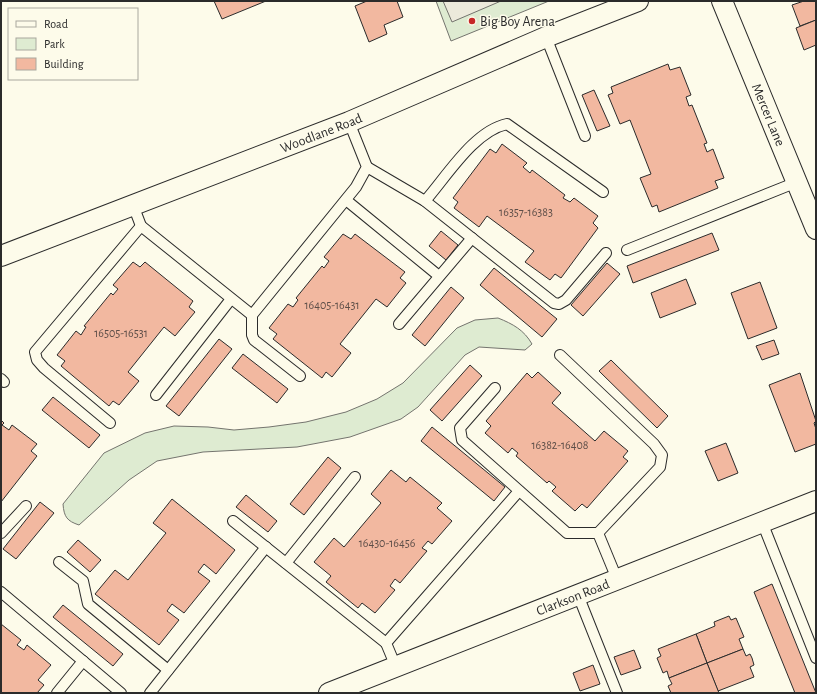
<svg xmlns="http://www.w3.org/2000/svg" width="817" height="694" font-family="'Alegreya Sans',sans-serif">
<style>
.green{fill:#deebd1;stroke:#74746e}
.parking{fill:#eceadb;stroke:#74746e}
.building{fill:#f2b8a0;stroke:#2b2b2b}
.lines{fill:none;stroke-linecap:round;stroke-linejoin:round}
.service-casing{stroke:#2b2b2b;stroke-width:12}
.minor-casing{stroke:#2b2b2b;stroke-width:22}
.service{stroke:#fdfbea;stroke-width:10}
.minor{stroke:#fdfbea;stroke-width:20}
.poi-dot{fill:#c62828;stroke:#fdfbea;stroke-width:1.5}
.labels{text-anchor:middle;stroke-width:3;stroke-linejoin:round;paint-order:stroke}
.number-label{font-size:12px;fill:#5d4e48}
.poi-label{font-size:14px;fill:#2b2b2b;stroke:#fdfbea;text-anchor:start}
.street-label{font-size:14px;fill:#2b2b2b;stroke:#fdfbea}
</style>
<rect width="100%" height="100%" fill="#fdfbea"/>
<g class="green">
<path d="M436,1H549L451,41Z"/>
<path d="M498,318C513,324 524,330 532,344L525,350L479,347L465,355L418,407L401,419L350,437L297,447L203,452L157,461L129,480L79,525C67,521 64,517 63,504L104,453L145,433L174,426L208,427L234,430L269,427L306,422L346,412L377,399L403,383L457,328L475,320Z"/>
</g>
<path class="parking" d="M443,1H501L452,22Z"/>
<g class="building">
<path d="M214,1H266L222,19Z"/>
<path d="M367,1H397L403,17L384,25L387,34L369,42L355,6Z"/>
<path d="M804,1H816V20L800,26L792,5Z"/>
<path d="M816,20V45L804,50L796,28Z"/>
<path d="M668,64L670,70L680,67L691,95L686,97L689,106L692,105L707,143L704,144L707,152L713,149L724,178L715,181L718,188L659,212L657,205L652,207L640,178L651,174L630,120L620,124L608,95L613,93L611,87Z"/>
<path d="M594,90L610,126L597,131L582,95Z"/>
<path d="M502,144L527,163L523,167L530,173L532,170L565,195L563,198L570,202L574,198L598,216L593,223L598,228L561,278L555,274L550,280L525,262L534,251L487,216L479,227L454,208L458,202L453,198L490,149L496,153Z"/>
<path d="M441,231L458,245L446,260L429,246Z"/>
<path d="M712,233L719,250L633,283L627,266Z"/>
<path d="M343,234L351,239L355,234L405,272L400,278L406,283L387,307L376,299L340,344L351,353L332,377L326,372L322,378L273,339L277,334L269,328L288,304L293,307L298,300L296,298L322,266L324,268L329,261L324,257Z"/>
<path d="M133,262L140,267L145,262L193,301L189,307L195,312L175,336L164,327L128,372L139,381L119,405L113,401L109,406L61,366L65,361L57,355L76,331L81,335L86,327L84,326L111,293L113,295L118,289L113,285Z"/>
<path d="M607,263L620,274L583,316L571,305Z"/>
<path d="M494,268L557,319L542,337L480,285Z"/>
<path d="M686,279L696,304L660,318L651,293Z"/>
<path d="M760,282L777,328L748,339L731,293Z"/>
<path d="M451,287L464,298L425,346L412,335Z"/>
<path d="M219,339L232,349L179,416L166,406Z"/>
<path d="M774,340L779,354L762,360L756,346Z"/>
<path d="M243,354L288,389L277,403L232,368Z"/>
<path d="M611,360L668,416L657,428L599,371Z"/>
<path d="M470,365L482,376L442,421L430,410Z"/>
<path d="M538,372L561,393L552,403L595,441L604,431L628,451L623,457L628,461L587,508L582,504L575,511L552,491L556,487L549,481L547,483L516,456L518,453L512,448L508,453L485,433L491,426L486,421L527,373L532,378Z"/>
<path d="M800,373L816,421L814,423L816,429V444L795,452L769,385Z"/>
<path d="M53,397L100,435L89,448L42,410Z"/>
<path d="M1,420L4,423L2,425L9,430L12,425L37,444L31,451L37,456L1,502Z"/>
<path d="M432,427L505,487L494,501L421,441Z"/>
<path d="M726,443L738,473L718,481L705,451Z"/>
<path d="M328,457L341,468L304,515L290,504Z"/>
<path d="M391,470L406,482L410,477L442,503L437,508L452,521L432,544L428,541L422,548L427,551L400,583L395,579L390,586L395,590L375,613L362,603L358,608L326,582L331,576L314,562L334,538L344,547L381,503L371,494Z"/>
<path d="M246,495L277,521L268,532L236,507Z"/>
<path d="M172,499L235,550L216,574L204,564L198,572L210,581L184,613L172,604L167,611L179,620L159,645L95,594L115,570L128,580L166,533L153,523Z"/>
<path d="M40,502L54,513L16,559L3,549Z"/>
<path d="M78,540L101,560L90,572L67,552Z"/>
<path d="M772,584L816,693H795L754,592Z"/>
<path d="M63,605L123,654L113,666L53,617Z"/>
<path d="M729,616L731,620L736,618L744,637L739,639L743,649L707,663L696,634L715,626L714,622Z"/>
<path d="M1,624L21,640L17,645L24,650L27,645L51,665L38,680L44,685L37,693H1Z"/>
<path d="M696,634L707,663L669,678L667,671L663,673L657,658L661,656L658,649Z"/>
<path d="M743,649L746,656L750,654L752,658L754,665L750,667L754,677L718,691L707,663Z"/>
<path d="M634,650L641,668L621,675L614,657Z"/>
<path d="M707,663L719,693H671L668,686L672,684L669,678Z"/>
<path d="M593,665L600,684L580,691L573,673Z"/>
</g>
<g class="lines">
<defs>
<g id="service">
<path d="M546,37L585,136"/>
<path d="M367,167L425,201L554,303L559,304L566,300L606,253"/>
<path d="M346,200L439,276"/>
<path d="M425,201C447,176 474,131 507,124L603,192"/>
<path d="M133,205L141,226"/>
<path d="M627,250L797,182"/>
<path d="M252,315V335L254,340L300,376"/>
<path d="M399,324L472,238"/>
<path d="M1,379L4,382"/>
<path d="M495,388L460,428L462,440L567,533H598L660,467L662,455L654,444L560,355"/>
<path d="M156,395L231,299"/>
<path d="M110,423L44,368L37,360L35,352L141,226L252,315L356,187L367,167L349,122"/>
<path d="M233,521L386,643"/>
<path d="M762,522L816,658"/>
<path d="M1,533L26,506"/>
<path d="M598,533L617,579"/>
<path d="M59,562L83,581L88,604L168,670"/>
<path d="M286,563L355,477"/>
<path d="M1,592L121,693"/>
<path d="M578,595L617,693"/>
<path d="M396,667L386,643L519,491"/>
<path d="M57,693L83,661"/>
<path d="M150,693L266,547"/>
</g>
<g id="minor">
<path id="s1" d="M722,1L816,229"/>
<path id="s2" d="M1,256L349,122L546,37L638,1"/>
<path id="s3" d="M329,693L816,501"/>
</g>
</defs>
<use href="#service" class="service-casing"/>
<use href="#minor" class="minor-casing"/>
<use href="#service" class="service"/>
<use href="#minor" class="minor"/>
</g>
<circle class="poi-dot" cx="472" cy="21" r="4"/>
<g class="labels">
<g class="number-label">
<text x="526" y="216">16357-16383</text>
<text x="332" y="309">16405-16431</text>
<text x="121" y="337">16505-16531</text>
<text x="560" y="449">16382-16408</text>
<text x="387" y="547">16430-16456</text>
</g>
<g class="poi-label">
<text x="480" y="26">Big Boy Arena</text>
</g>
<g class="street-label">
<text dy="5" stroke="none"><textPath href="#s1" startOffset="123">Mercer Lane</textPath></text>
<text dy="5" stroke="none"><textPath href="#s2" startOffset="343">Woodlane Road</textPath></text>
<text dy="5" stroke="none"><textPath href="#s3" startOffset="262">Clarkson Road</textPath></text>
</g>
</g>
<rect width="817" height="694" fill="none" stroke="#2b2b2b" stroke-width="4"/>
<rect x="8" y="8" width="130" height="72" fill="#fdfbea" stroke="#a9a89e"/>
<rect x="16" y="21" width="20" height="6" fill="#fdfbea" stroke="#a9a89e"/>
<text x="44" y="28" font-size="12" fill="#2b2b2b">Road</text>
<rect x="16" y="38" width="20" height="12" fill="#deebd1" stroke="#a9a89e"/>
<text x="44" y="48" font-size="12" fill="#2b2b2b">Park</text>
<rect x="16" y="58" width="20" height="12" fill="#f2b8a0" stroke="#a9a89e"/>
<text x="44" y="68" font-size="12" fill="#2b2b2b">Building</text>
</svg>
